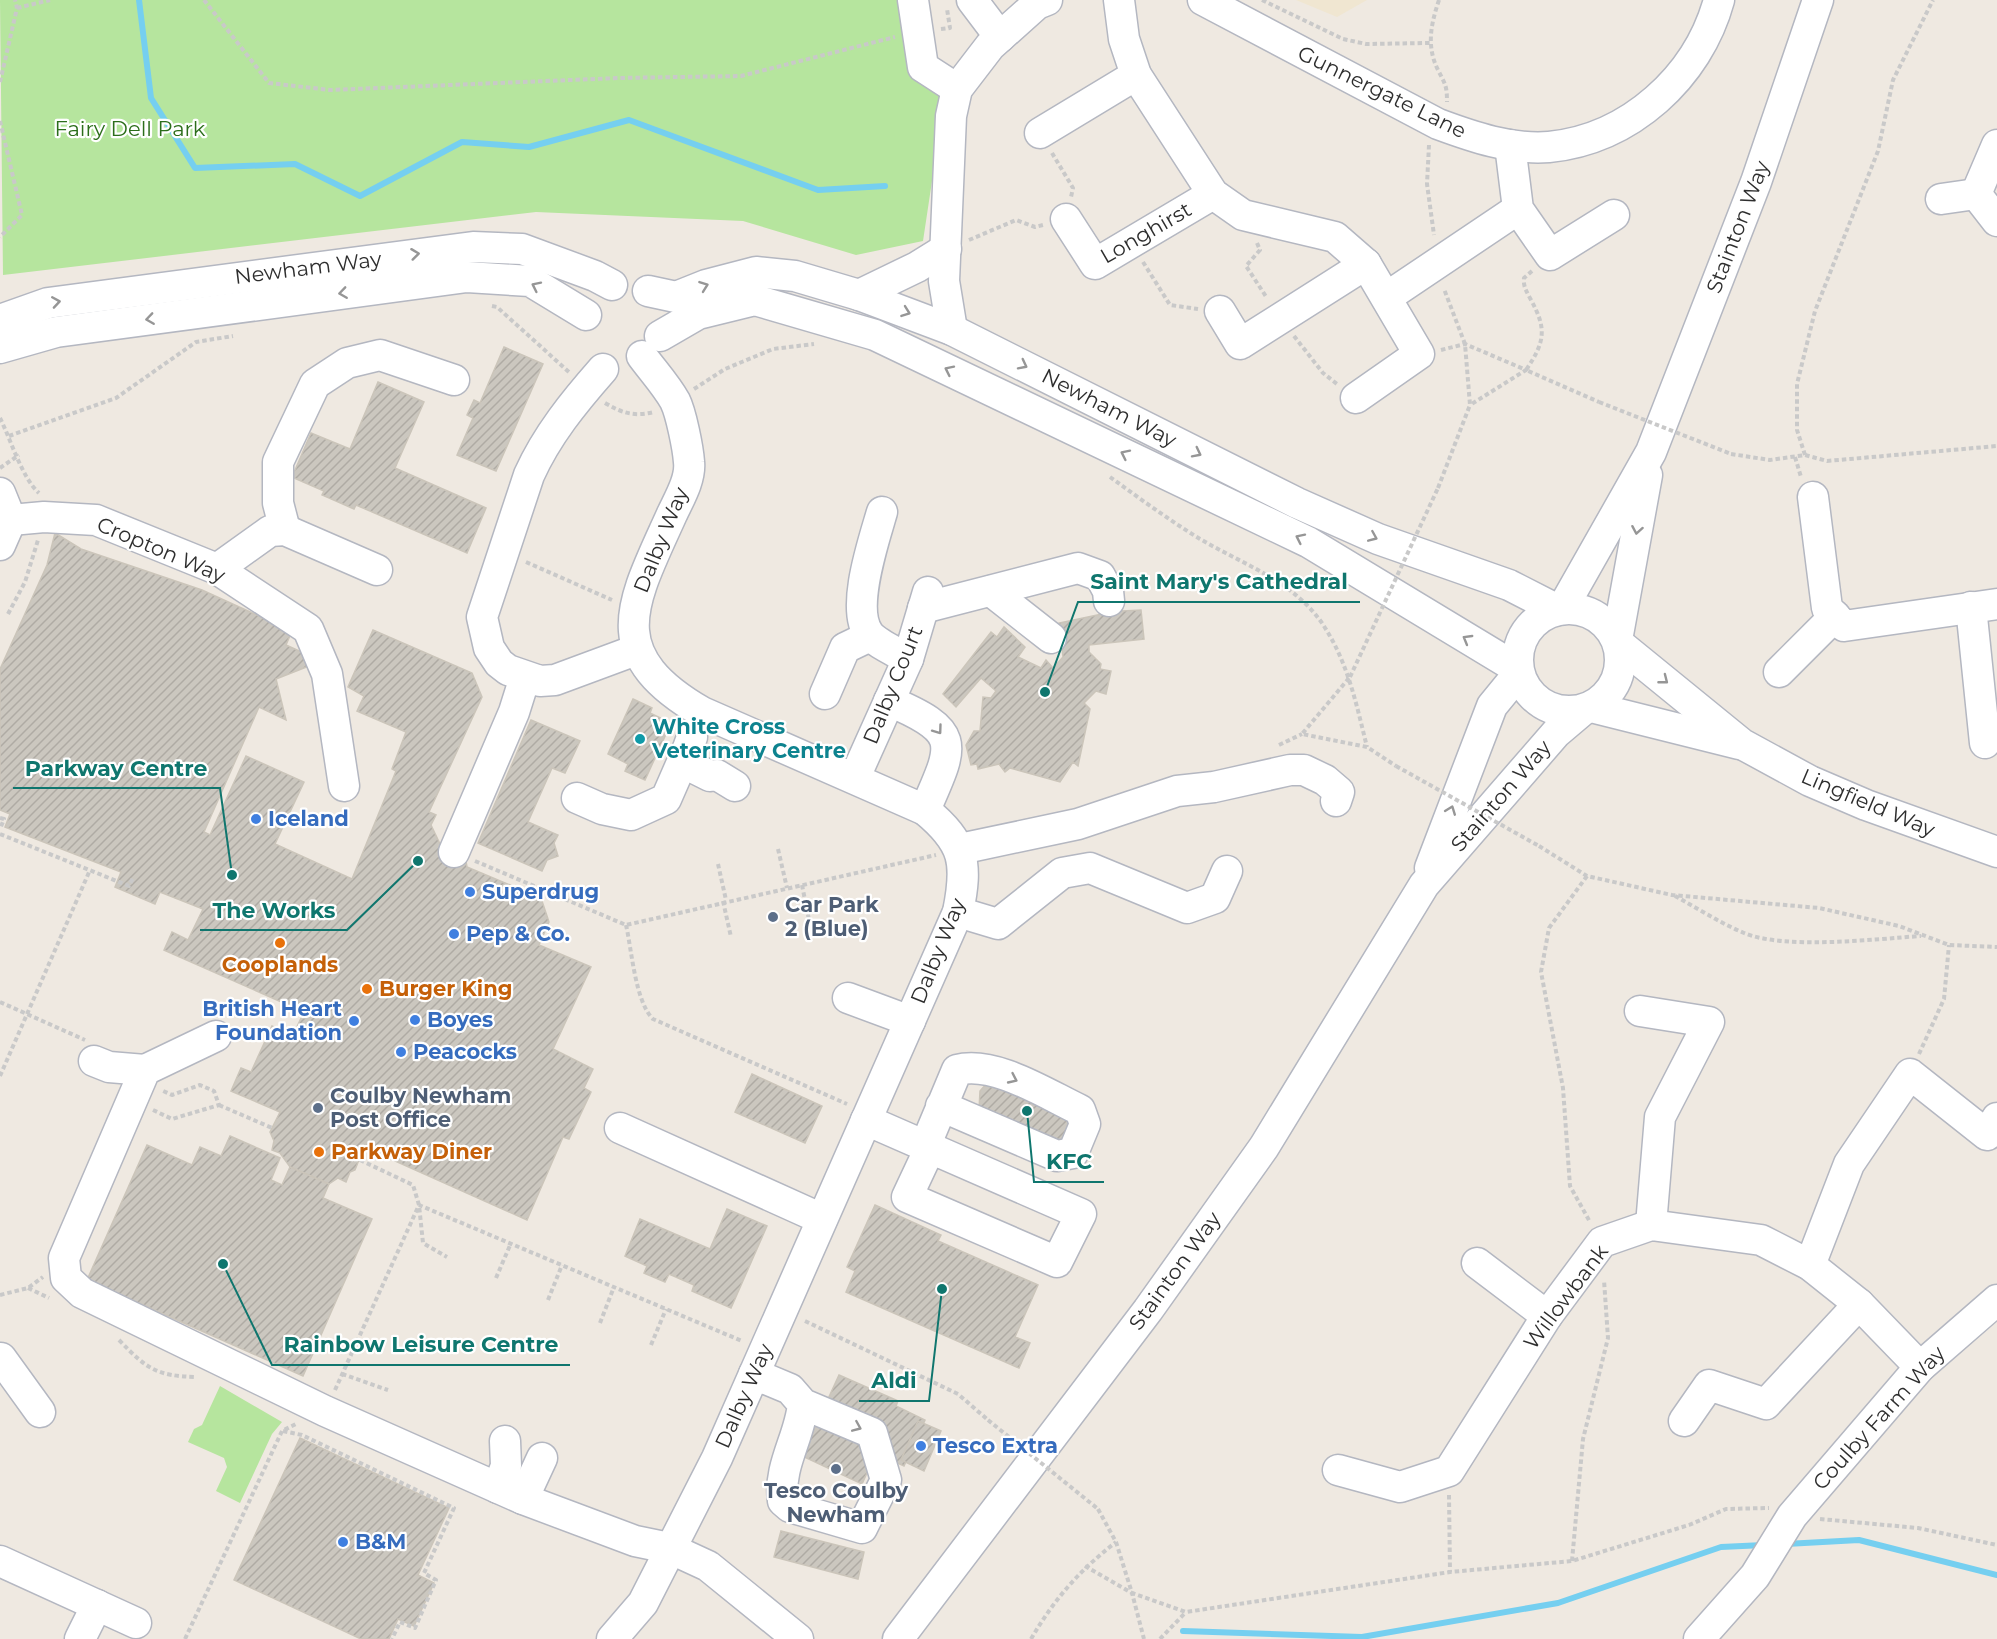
<svg xmlns="http://www.w3.org/2000/svg" width="1997" height="1639" font-family="Montserrat,sans-serif">
<style>
.education{fill:#f0e6d1}
.park{fill:#b6e59e}
.lines{fill:none;stroke-linecap:round;stroke-linejoin:round}
.stream{stroke:#75cff0;stroke-width:6}
.building{fill:url(#building-hatch);stroke:#cbc5ba;stroke-width:1.5}
.minor-casing{stroke:#b4b7c1;stroke-width:33}
.path{stroke:#c9c9c9;stroke-width:4;stroke-dasharray:4.5 3;stroke-linecap:butt}
.minor{stroke:#fff;stroke-width:30}
.path-bridge{stroke:#c9c9c9;stroke-width:4;stroke-dasharray:4.5 3;stroke-linecap:butt}
.oneway{stroke:#969696}
.culture-dot{fill:#0f9aa8;stroke:#fff;stroke-width:2}
.shop-dot{fill:#3f7fe0;stroke:#fff;stroke-width:2}
.service-dot{fill:#5c6f8a;stroke:#fff;stroke-width:2}
.food-dot{fill:#e8710a;stroke:#fff;stroke-width:2}
.labels{text-anchor:middle;stroke-width:4.5;stroke-linejoin:round;paint-order:stroke}
.street-label{font-size:21px;fill:#2e2e2e;stroke:#fff}
.park-label{font-size:21px;fill:#2c6e1b;stroke:#fff}
.culture-label{font-size:21px;font-weight:bold;fill:#0d838f;stroke:#fff;text-anchor:start}
.shop-label{font-size:21px;font-weight:bold;fill:#366cbe;stroke:#fff;text-anchor:start}
.service-label{font-size:21px;font-weight:bold;fill:#4e5e75;stroke:#fff;text-anchor:start}
.food-label{font-size:21px;font-weight:bold;fill:#c56008;stroke:#fff;text-anchor:start}
.leader{fill:none;stroke:#0f766e;stroke-width:2}
.callout-dot{fill:#0f766e;stroke:#fff;stroke-width:2}
.callout-label{font-size:22px;text-anchor:middle;font-weight:bold;fill:#0f766e;stroke:#fff;stroke-width:4.5;stroke-linejoin:round;paint-order:stroke}
</style>
<defs>
<pattern id="building-hatch" width="6" height="6" patternUnits="userSpaceOnUse" patternTransform="scale(1.5)"><rect width="6" height="6" fill="#cbc7bf"/><path d="M-1 1l2-2M0 6l6-6M5 7l2-2" fill="none" stroke="#afaba4"/></pattern>
</defs>
<rect width="100%" height="100%" fill="#efe9e1"/>
<path class="education" d="M1296,0H1367L1337,17Z"/>
<g class="park">
<path d="M0,0H903L946,88L923,241L856,255L743,221L536,212L3,275Z"/>
<path d="M220,1386L282,1422L272,1434L240,1503L216,1491L227,1467L224,1458L188,1442L194,1429L202,1425Z"/>
</g>
<g class="lines">
<g class="stream">
<path d="M139,0L151,98L195,168L295,164L360,196L462,142L529,147L629,120L818,190L885,186"/>
<path d="M1786,1544L1859,1540L1997,1575"/>
<path d="M1183,1631L1362,1637L1558,1603L1721,1547L1764,1545"/>
</g>
</g>
<g class="building">
<path d="M504,347L543,364L496,471L457,455L473,418L467,415L474,400L480,403Z"/>
<path d="M378,382L424,402L395,468L486,508L467,553L356,505L354,509L322,495L324,491L292,477L311,433L350,449Z"/>
<path d="M55,533L81,549L202,590L292,631L286,645L306,654L309,666L276,679L286,720L259,707L204,832L210,835L246,756L304,782L275,844L352,879L396,771L392,769L406,732L357,711L364,696L348,687L373,630L472,673L482,697L429,812L436,815L431,825L441,846L465,856L467,867L541,898L549,922L539,945L591,967L553,1049L593,1069L584,1088L591,1092L569,1139L563,1137L527,1220L364,1147L355,1170L350,1172L346,1182L338,1178L329,1184L290,1167L280,1153L272,1150L274,1141L270,1132L280,1112L231,1091L241,1068L251,1072L272,1026L293,1035L304,1012L164,950L172,932L188,940L203,909L160,892L155,904L115,887L121,872L5,827L10,814L0,810V669L47,565Z"/>
<path d="M1121,601L1122,611L1141,610L1144,639L1089,645V652L1101,664L1100,669L1111,671L1106,694L1096,691L1084,703L1090,709L1078,766L1073,762L1060,782L1010,768L1005,772L999,764L978,769L977,764L971,765L966,745L974,731H980L983,697L991,698L996,691L981,678L956,707L943,694L991,632L997,637L1004,627L1025,647L1018,657L1041,668L1046,660L1053,668L1063,657L1059,623L1102,614Z"/>
<path d="M633,699L652,708L650,713L671,723L645,780L625,771L628,764L608,754Z"/>
<path d="M531,720L580,741L565,773L552,768L528,822L558,835L554,843L558,856L547,860L542,871L478,843Z"/>
<path d="M752,1074L822,1106L805,1143L735,1112Z"/>
<path d="M993,1076L1075,1111L1060,1146L979,1110L980,1091Z"/>
<path d="M230,1136L280,1158L271,1180L282,1185L290,1167L329,1184L323,1198L372,1219L303,1376L87,1280L147,1145L192,1165L200,1147L221,1156Z"/>
<path d="M875,1205L941,1235L938,1241L1038,1285L1015,1337L1030,1343L1019,1368L846,1292L855,1271L847,1267Z"/>
<path d="M727,1209L767,1226L731,1308L692,1291L694,1285L669,1274L665,1282L644,1273L647,1266L625,1256L640,1219L710,1249Z"/>
<path d="M839,1375L898,1401L896,1406L925,1420L904,1466L876,1453L862,1484L802,1456Z"/>
<path d="M918,1421L941,1431L924,1471L901,1460Z"/>
<path d="M300,1438L449,1508L418,1575L434,1583L414,1626L398,1619L389,1639H361L234,1580Z"/>
<path d="M781,1531L864,1552L858,1579L774,1557Z"/>
</g>
<g class="lines">
<defs>
<g id="minor">
<path d="M913,0L923,67L957,89"/>
<path d="M972,0L1000,37"/>
<path d="M1119,0L1124,39L1136,75L1213,194L1243,215L1335,237L1366,264L1419,354L1356,398"/>
<path d="M1203,0L1438,124C1473,137 1511,150 1549,147C1630,139 1698,77 1719,0"/>
<path d="M1040,133L1136,75"/>
<path d="M1510,145L1518,209L1550,255L1614,215"/>
<path d="M1976,194L1997,145"/>
<path d="M1941,199L1976,194L1997,221"/>
<path d="M1066,219L1095,264L1213,194"/>
<path d="M648,291L676,297L706,285L756,272L795,276L859,295L952,330L1297,503L1378,539L1509,585L1558,610"/>
<path d="M859,295L917,267L946,249"/>
<path d="M1387,297L1518,209"/>
<path d="M1220,311L1240,344L1366,264"/>
<path d="M0,320L48,303L473,247L522,249L595,276L612,285"/>
<path d="M952,330L944,281L951,116L957,89L990,46L1037,4L1047,0"/>
<path d="M660,336L698,314L755,300L875,335L1308,542L1518,669"/>
<path d="M0,348L56,332L467,277L530,281L586,315"/>
<path d="M603,369C574,402 547,435 529,475L482,617L489,648L499,663L508,670L540,681L555,680L636,650"/>
<path d="M0,493L11,520L44,517L96,520L217,569L308,629L327,674L344,786"/>
<path d="M1813,497L1827,608L1844,626L1997,604"/>
<path d="M882,512C874,540 850,609 869,634C877,644 897,652 908,659"/>
<path d="M285,530L278,503V462L315,384L347,363L380,355L454,380"/>
<path d="M0,545L11,520"/>
<path d="M217,569L270,531L285,530L377,570"/>
<path d="M991,591L1051,638"/>
<path d="M1971,607L1985,743"/>
<path d="M923,608L1078,568L1100,576L1108,591L1109,601"/>
<circle cx="1569" cy="660" r="51"/>
<path d="M1562,609L1651,452L1756,182L1818,0"/>
<path d="M1617,640L1647,475"/>
<path d="M1618,643L1742,744L1810,781L1866,805L1997,852"/>
<path d="M1779,672L1835,616"/>
<path d="M825,694L845,648L870,636"/>
<path d="M889,701C963,732 954,744 925,810"/>
<path d="M1591,707L1739,744"/>
<path d="M692,737L687,751L696,769L710,776L717,775L735,786"/>
<path d="M855,777L908,659L928,592"/>
<path d="M577,798L602,809L631,815L666,799L687,751"/>
<path d="M960,849L1078,824L1177,791L1214,787L1290,770H1304L1325,780L1339,792L1336,801"/>
<path d="M454,852L514,712L525,677"/>
<path d="M1430,868L1492,706L1519,673"/>
<path d="M958,912L998,924L1062,873L1090,868L1187,908L1215,898L1227,871"/>
<path d="M848,998L910,1021"/>
<path d="M1640,1011L1709,1022L1660,1117L1651,1225"/>
<path d="M216,1036L145,1070L64,1258L66,1278L82,1293L325,1411L523,1499L635,1541L669,1548L708,1566L798,1639"/>
<path d="M94,1061L109,1067L145,1070"/>
<path d="M866,1120L1081,1214L1057,1262L907,1197L930,1148"/>
<path d="M620,1128L822,1219"/>
<path d="M926,1144L957,1070C994,1060 1046,1094 1080,1110L1085,1124L1073,1153L1057,1156L941,1106"/>
<path d="M1477,1263L1547,1316"/>
<path d="M1810,1265L1849,1164L1910,1074L1987,1135L1997,1118"/>
<path d="M1,1358L40,1412"/>
<path d="M754,1374L790,1389L803,1404L872,1433L886,1480L862,1528L790,1507L783,1501C778,1466 800,1437 803,1404"/>
<path d="M1684,1421L1709,1385L1766,1404L1859,1304"/>
<path d="M1338,1470L1400,1487L1449,1471L1547,1316L1602,1242L1651,1225L1761,1240L1810,1265L1859,1304L1920,1367"/>
<path d="M498,1488L506,1466L505,1441"/>
<path d="M523,1499L542,1458"/>
<path d="M0,1561L136,1623"/>
<path d="M80,1639L97,1605"/>
<path d="M612,1639L643,1603L717,1458L958,912C968,863 965,843 925,810L702,712C600,653 632,603 672,514C679,499 691,479 689,462C688,448 681,413 675,401C666,385 653,371 642,356"/>
<path d="M898,1639L1148,1310L1264,1147L1424,885L1556,733L1582,711"/>
<path d="M1699,1639L1755,1576L1792,1516L1920,1367L1997,1300"/>
</g>
</defs>
<use href="#minor" class="minor-casing"/>
<g class="path">
<path d="M204,0L269,83L330,90L619,78L741,76L895,37"/>
<path d="M1262,0L1343,39L1366,44L1430,43"/>
<path d="M1439,0C1431,24 1426,46 1438,70C1445,84 1447,85 1447,102"/>
<path d="M17,8L50,0"/>
<path d="M941,29L950,28L947,9"/>
<path d="M0,82L17,8L15,0"/>
<path d="M0,121L22,215L0,237"/>
<path d="M1429,145L1427,184L1434,235"/>
<path d="M1052,153L1073,188L1071,197"/>
<path d="M969,240L1016,220L1035,227L1043,225"/>
<path d="M1257,243L1260,250L1246,266L1267,298"/>
<path d="M1143,262L1170,305L1198,309"/>
<path d="M1532,271L1524,278C1523,287 1527,292 1531,300C1547,329 1545,342 1526,370L1599,402"/>
<path d="M492,306L497,307L570,373"/>
<path d="M1294,336L1323,373L1337,384"/>
<path d="M1441,350L1465,344L1526,370L1470,405"/>
<path d="M694,389L725,369L773,349L814,344"/>
<path d="M605,403C622,413 634,417 654,412"/>
<path d="M0,418C11,440 22,478 39,493"/>
<path d="M9,436L116,398L196,342L233,336"/>
<path d="M1731,454L1770,460L1805,455L1827,461L1997,446"/>
<path d="M1805,455L1797,430V384L1815,311L1878,151L1893,80L1933,0"/>
<path d="M1795,457L1801,477"/>
<path d="M0,468L19,455"/>
<path d="M1110,477C1139,498 1169,520 1200,539C1246,566 1299,583 1327,631C1349,667 1357,707 1367,747"/>
<path d="M1438,488L1470,405L1465,344L1444,289"/>
<path d="M526,562L612,600"/>
<path d="M8,614L25,582L38,540"/>
<path d="M1349,678L1302,734L1367,747L1396,766"/>
<path d="M1279,745L1302,734"/>
<path d="M0,818L4,819L0,829"/>
<path d="M0,834L129,886L133,878"/>
<path d="M1539,846L1587,876L1672,895L1819,908L1899,926L1949,945L1997,947"/>
<path d="M778,849L787,888"/>
<path d="M475,861L626,925L936,855"/>
<path d="M718,864L726,900"/>
<path d="M1587,876L1549,928L1541,972L1563,1088L1570,1186L1590,1222"/>
<path d="M802,885L809,920"/>
<path d="M1675,896C1697,908 1720,923 1744,933C1785,950 1875,939 1921,936"/>
<path d="M723,901L731,937"/>
<path d="M626,925C632,951 635,1001 653,1019L847,1104"/>
<path d="M0,1002L85,1040"/>
<path d="M1919,1054L1944,999L1949,945"/>
<path d="M0,1076L90,870"/>
<path d="M219,1105L272,1128"/>
<path d="M153,1110L172,1119L219,1105L214,1091L200,1085L172,1095L161,1090"/>
<path d="M360,1160L413,1185L419,1205L423,1243L447,1257"/>
<path d="M496,1278L511,1243"/>
<path d="M28,1288L49,1298"/>
<path d="M0,1295L28,1288L43,1277"/>
<path d="M548,1300L562,1265"/>
<path d="M805,1321L958,1394L988,1420"/>
<path d="M600,1323L614,1287"/>
<path d="M119,1340C147,1369 156,1376 197,1377"/>
<path d="M651,1345L666,1309"/>
<path d="M342,1374L388,1390"/>
<path d="M335,1390L419,1205L742,1341"/>
<path d="M283,1431L302,1435L454,1508L424,1573L436,1580L415,1628L400,1622L392,1639"/>
<path d="M1449,1495L1450,1572"/>
<path d="M1098,1509L1116,1542L1132,1593L1186,1612L1450,1572L1572,1561L1689,1525L1726,1509L1769,1508"/>
<path d="M1820,1519L1918,1528L1997,1545"/>
<path d="M1572,1561L1583,1439L1608,1338L1604,1280"/>
<path d="M1085,1566L1132,1593L1144,1639"/>
<path d="M185,1639L282,1431L296,1424"/>
<path d="M1031,1639C1055,1598 1079,1571 1116,1542"/>
<path d="M1160,1639L1186,1612"/>
</g>
<use href="#minor" class="minor"/>
<g class="path-bridge">
<path d="M1599,402L1731,454"/>
<path d="M1350,677L1438,488"/>
<path d="M1396,766L1539,846"/>
<path d="M988,1420L1098,1509"/>
</g>
</g>
<defs><path id="oneway-chevron" d="M-2-3.5L2.5 0L-2 3.5" fill="none" stroke-width="1.6" stroke-linecap="round" stroke-linejoin="round" transform="scale(1.5)"/></defs>
<g class="oneway">
<use href="#oneway-chevron" transform="translate(415 254) rotate(-7)"/>
<use href="#oneway-chevron" transform="translate(536 286) rotate(-154)"/>
<use href="#oneway-chevron" transform="translate(704 286) rotate(-20)"/>
<use href="#oneway-chevron" transform="translate(343 293) rotate(172)"/>
<use href="#oneway-chevron" transform="translate(56 302) rotate(-9)"/>
<use href="#oneway-chevron" transform="translate(906 312) rotate(20)"/>
<use href="#oneway-chevron" transform="translate(150 319) rotate(172)"/>
<use href="#oneway-chevron" transform="translate(1023 365) rotate(27)"/>
<use href="#oneway-chevron" transform="translate(949 370) rotate(-154)"/>
<use href="#oneway-chevron" transform="translate(1197 453) rotate(27)"/>
<use href="#oneway-chevron" transform="translate(1125 454) rotate(-154)"/>
<use href="#oneway-chevron" transform="translate(1637 530) rotate(100)"/>
<use href="#oneway-chevron" transform="translate(1373 537) rotate(23)"/>
<use href="#oneway-chevron" transform="translate(1300 538) rotate(-154)"/>
<use href="#oneway-chevron" transform="translate(1467 639) rotate(-150)"/>
<use href="#oneway-chevron" transform="translate(1664 680) rotate(38)"/>
<use href="#oneway-chevron" transform="translate(938 730) rotate(54)"/>
<use href="#oneway-chevron" transform="translate(1451 810) rotate(-69)"/>
<use href="#oneway-chevron" transform="translate(1013 1079) rotate(25)"/>
<use href="#oneway-chevron" transform="translate(857 1427) rotate(23)"/>
</g>
<circle class="culture-dot" cx="640" cy="739" r="6"/>
<g class="shop-dot">
<circle cx="256" cy="819" r="6"/>
<circle cx="470" cy="892" r="6"/>
<circle cx="454" cy="934" r="6"/>
<circle cx="415" cy="1020" r="6"/>
<circle cx="354" cy="1021" r="6"/>
<circle cx="401" cy="1052" r="6"/>
<circle cx="921" cy="1446" r="6"/>
<circle cx="343" cy="1542" r="6"/>
</g>
<g class="service-dot">
<circle cx="773" cy="917" r="6"/>
<circle cx="318" cy="1108" r="6"/>
<circle cx="836" cy="1469" r="6"/>
</g>
<g class="food-dot">
<circle cx="280" cy="943" r="6"/>
<circle cx="367" cy="989" r="6"/>
<circle cx="319" cy="1152" r="6"/>
</g>
<g class="labels">
<g class="street-label">
<text transform="translate(1382 92) rotate(26)" y="7">Gunnergate Lane</text>
<text transform="translate(1738 227) rotate(-69)" y="7">Stainton Way</text>
<text transform="translate(1146 233) rotate(-30)" y="7">Longhirst</text>
<text transform="translate(308 268) rotate(-7)" y="7">Newham Way</text>
<text transform="translate(1109 408) rotate(27)" y="7">Newham Way</text>
<text transform="translate(661 540) rotate(-68)" y="7">Dalby Way</text>
<text transform="translate(161 550) rotate(23)" y="7">Cropton Way</text>
<text transform="translate(893 685) rotate(-68)" y="7">Dalby Court</text>
<text transform="translate(1501 796) rotate(-49)" y="7">Stainton Way</text>
<text transform="translate(1868 803) rotate(23)" y="7">Lingfield Way</text>
<text transform="translate(938 951) rotate(-68)" y="7">Dalby Way</text>
<text transform="translate(1175 1271) rotate(-54)" y="7">Stainton Way</text>
<text transform="translate(1566 1297) rotate(-53)" y="7">Willowbank</text>
<text transform="translate(744 1396) rotate(-66)" y="7">Dalby Way</text>
<text transform="translate(1879 1418) rotate(-48)" y="7">Coulby Farm Way</text>
</g>
<g class="park-label">
<text x="130" y="136">Fairy Dell Park</text>
</g>
<g class="culture-label">
<text x="652" y="734">White Cross<tspan x="652" dy="24">Veterinary Centre</tspan></text>
</g>
<g class="shop-label">
<text x="268" y="826">Iceland</text>
<text x="482" y="899">Superdrug</text>
<text x="466" y="941">Pep &amp; Co.</text>
<text x="342" y="1016" text-anchor="end">British Heart<tspan x="342" dy="24">Foundation</tspan></text>
<text x="427" y="1027">Boyes</text>
<text x="413" y="1059">Peacocks</text>
<text x="933" y="1453">Tesco Extra</text>
<text x="355" y="1549">B&amp;M</text>
</g>
<g class="service-label">
<text x="785" y="912">Car Park<tspan x="785" dy="24">2 (Blue)</tspan></text>
<text x="330" y="1103">Coulby Newham<tspan x="330" dy="24">Post Office</tspan></text>
<text x="836" y="1498" text-anchor="middle">Tesco Coulby<tspan x="836" dy="24">Newham</tspan></text>
</g>
<g class="food-label">
<text x="280" y="972" text-anchor="middle">Cooplands</text>
<text x="379" y="996">Burger King</text>
<text x="331" y="1159">Parkway Diner</text>
</g>
</g>
<path class="leader" d="M1045 692L1078 602H1360M232 875L220 788H13M418 861L347 930H200M1027 1111L1034 1182H1104M223 1264L272 1365H570M942 1289L929 1401H859"/>
<g class="callout-dot">
<circle cx="1045" cy="692" r="6"/>
<circle cx="232" cy="875" r="6"/>
<circle cx="418" cy="861" r="6"/>
<circle cx="1027" cy="1111" r="6"/>
<circle cx="223" cy="1264" r="6"/>
<circle cx="942" cy="1289" r="6"/>
</g>
<g class="callout-label">
<text x="1219" y="589">Saint Mary's Cathedral</text>
<text x="116" y="776">Parkway Centre</text>
<text x="274" y="918">The Works</text>
<text x="1069" y="1169">KFC</text>
<text x="421" y="1352">Rainbow Leisure Centre</text>
<text x="894" y="1388">Aldi</text>
</g>
</svg>
